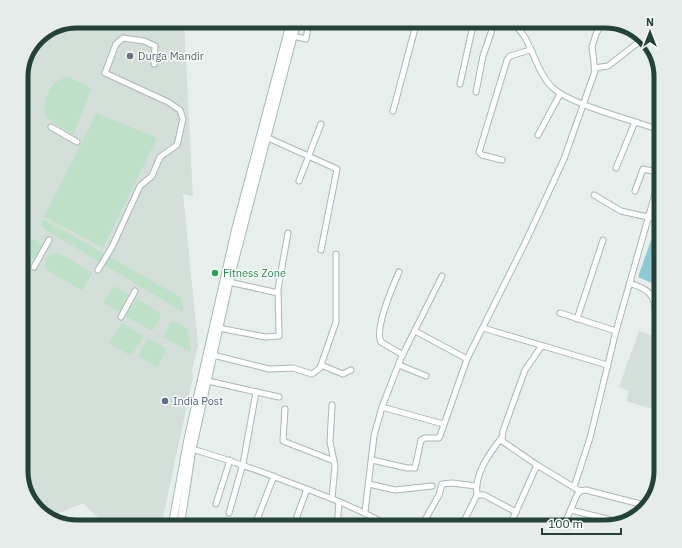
<svg xmlns="http://www.w3.org/2000/svg" width="682" height="548" font-family="'IBM Plex Sans',sans-serif">
<style>
.built{fill:#d4dfda}
.green{fill:#bfe0c8}
.water{fill:#8ec9d4}
.lines{fill:none;stroke-linecap:round;stroke-linejoin:round}
.minor-casing{stroke:#a8b8b2;stroke-width:7}
.secondary-casing{stroke:#a4bbb3;stroke-width:9}
.minor{stroke:#fff;stroke-width:5}
.secondary{stroke:#fff;stroke-width:7}
.worship-dot{fill:#6b7280;stroke:#f7fbf9;stroke-width:1.5}
.leisure-dot{fill:#2e9e5b;stroke:#f7fbf9;stroke-width:1.5}
.service-dot{fill:#5c6f8a;stroke:#f7fbf9;stroke-width:1.5}
.labels{text-anchor:middle;stroke-width:3;stroke-linejoin:round;paint-order:stroke}
.worship-label{font-size:11px;fill:#5b616d;stroke:#f7fbf9;text-anchor:start}
.leisure-label{font-size:11px;fill:#27864d;stroke:#f7fbf9;text-anchor:start}
.service-label{font-size:11px;fill:#4e5e75;stroke:#f7fbf9;text-anchor:start}
.rim{fill:none;stroke:#24423a;stroke-width:5}
</style>
<rect width="100%" height="100%" fill="#e6efeb"/>
<g class="built">
<path d="M77,21H184L193,196L183,194L198,345L192,370L193,377L161,527H108L83,503L50,517L40,513L21,474V73L40,35Z"/>
<path d="M639,331L661,338V412L626,401L629,391L619,387Z"/>
</g>
<g class="green">
<path d="M67,77L92,88L73,135L45,117C43,98 48,82 67,77Z"/>
<path d="M97,113L157,138L103,248L44,216Z"/>
<path d="M43,219L182,298L183,312L46,230L41,225Z"/>
<circle cx="32" cy="249" r="10"/>
<path d="M55,253L64,256L92,273L82,291L46,269L45,259L49,255Z"/>
<path d="M114,286L127,293L128,296L119,312L103,302Z"/>
<path d="M137,299L160,313L161,317L153,330H150L127,317L126,314Z"/>
<path d="M173,321L188,329L191,352L163,337L170,322Z"/>
<path d="M122,323L144,336L131,356L109,343Z"/>
<path d="M148,338L167,349L157,367L138,356Z"/>
</g>
<path class="water" d="M654,232L661,233V287L638,277Z"/>
<g class="lines">
<defs>
<g id="minor">
<path d="M508,21C532,32 533,70 553,88C572,105 634,121 661,130"/>
<path d="M293,36L306,39L309,21"/>
<path d="M594,68L608,66L644,38"/>
<path d="M460,84L474,21"/>
<path d="M476,92L483,56L495,21"/>
<path d="M393,111L417,21"/>
<path d="M51,127L77,142"/>
<path d="M538,135L560,94"/>
<path d="M266,137L337,169L321,250"/>
<path d="M502,160L482,155L479,152L480,149L507,60L510,56L530,50"/>
<path d="M616,168L635,122"/>
<path d="M299,181L321,124"/>
<path d="M635,191L643,169L661,173"/>
<path d="M594,195L621,211L661,220"/>
<path d="M34,267L49,240"/>
<path d="M98,270L112,247L140,186L152,176L160,157L177,145L183,119L180,110L168,102L105,73L116,44L123,38L144,41L155,46L154,64"/>
<path d="M399,272C393,286 374,329 381,342L403,355"/>
<path d="M229,282L278,293"/>
<path d="M630,283C636,286 645,288 649,293C660,304 651,322 661,332"/>
<path d="M560,313L616,331"/>
<path d="M121,317L135,291"/>
<path d="M577,319L603,240"/>
<path d="M219,328L265,337L279,336L278,289L288,233"/>
<path d="M483,328L607,365"/>
<path d="M415,331L467,359"/>
<path d="M541,347L525,370L503,431L502,441L537,465L580,491"/>
<path d="M213,355L269,369L293,368L312,374L320,368L336,322V254"/>
<path d="M321,365L343,374L351,370"/>
<path d="M399,365L426,376"/>
<path d="M208,381L279,397"/>
<path d="M382,407L443,424"/>
<path d="M285,409L283,441L334,461"/>
<path d="M189,448C223,458 255,469 288,482C323,495 358,508 391,527"/>
<path d="M372,460L407,468H415L421,440L425,438H439L440,436L467,359L525,243L564,159L595,71L592,47L596,34L603,21"/>
<path d="M369,484L395,490L432,486"/>
<path d="M574,487L590,438L616,331L661,173"/>
<path d="M477,495C474,474 489,454 502,437"/>
<path d="M332,498L335,466L330,442L332,405"/>
<path d="M216,504L230,460"/>
<path d="M571,510L623,523"/>
<path d="M365,512L374,436L382,407L401,358L442,276"/>
<path d="M229,513L243,464L256,392"/>
<path d="M254,527L274,476"/>
<path d="M293,527L307,489"/>
<path d="M337,527L339,502"/>
<path d="M421,527L439,495L442,484L452,483L476,486"/>
<path d="M461,527L477,495H484L516,512"/>
<path d="M509,527L537,465"/>
<path d="M563,527L577,495L580,491L586,490L648,506"/>
</g>
<g id="secondary">
<path d="M172,527L188,439L235,232L291,21"/>
<path d="M180,527L192,449L229,282L297,21"/>
</g>
</defs>
<use href="#minor" class="minor-casing"/>
<use href="#secondary" class="secondary-casing"/>
<use href="#minor" class="minor"/>
<use href="#secondary" class="secondary"/>
</g>
<circle class="worship-dot" cx="130" cy="56" r="4"/>
<circle class="leisure-dot" cx="215" cy="273" r="4"/>
<circle class="service-dot" cx="165" cy="401" r="4"/>
<g class="labels">
<g class="worship-label">
<text x="138" y="60">Durga Mandir</text>
</g>
<g class="leisure-label">
<text x="223" y="277">Fitness Zone</text>
</g>
<g class="service-label">
<text x="173" y="405">India Post</text>
</g>
</g>
<path d="M0 0H682V548H0ZM77 28H605A49 49 0 0 1 654 77V471A49 49 0 0 1 605 520H77A49 49 0 0 1 28 471V77A49 49 0 0 1 77 28Z" fill="#e6ecea" fill-rule="evenodd"/>
<path class="rim" d="M77 28H605A49 49 0 0 1 654 77V471A49 49 0 0 1 605 520H77A49 49 0 0 1 28 471V77A49 49 0 0 1 77 28Z"/>
<g transform="translate(650 32)" stroke="#f7fbf9" stroke-width="3" paint-order="stroke">
<path d="M0-3L7 15L0 10L-7 15Z" fill="#24423a"/>
<text y="-6" font-size="11" font-weight="bold" text-anchor="middle" fill="#24423a">N</text>
</g>
<path d="M542 528v6h79v-6" fill="none" stroke="#24423a" stroke-width="2"/>
<text x="548" y="528" font-size="12" fill="#24423a" stroke="#f7fbf9" stroke-width="3" paint-order="stroke">100 m</text>
</svg>
